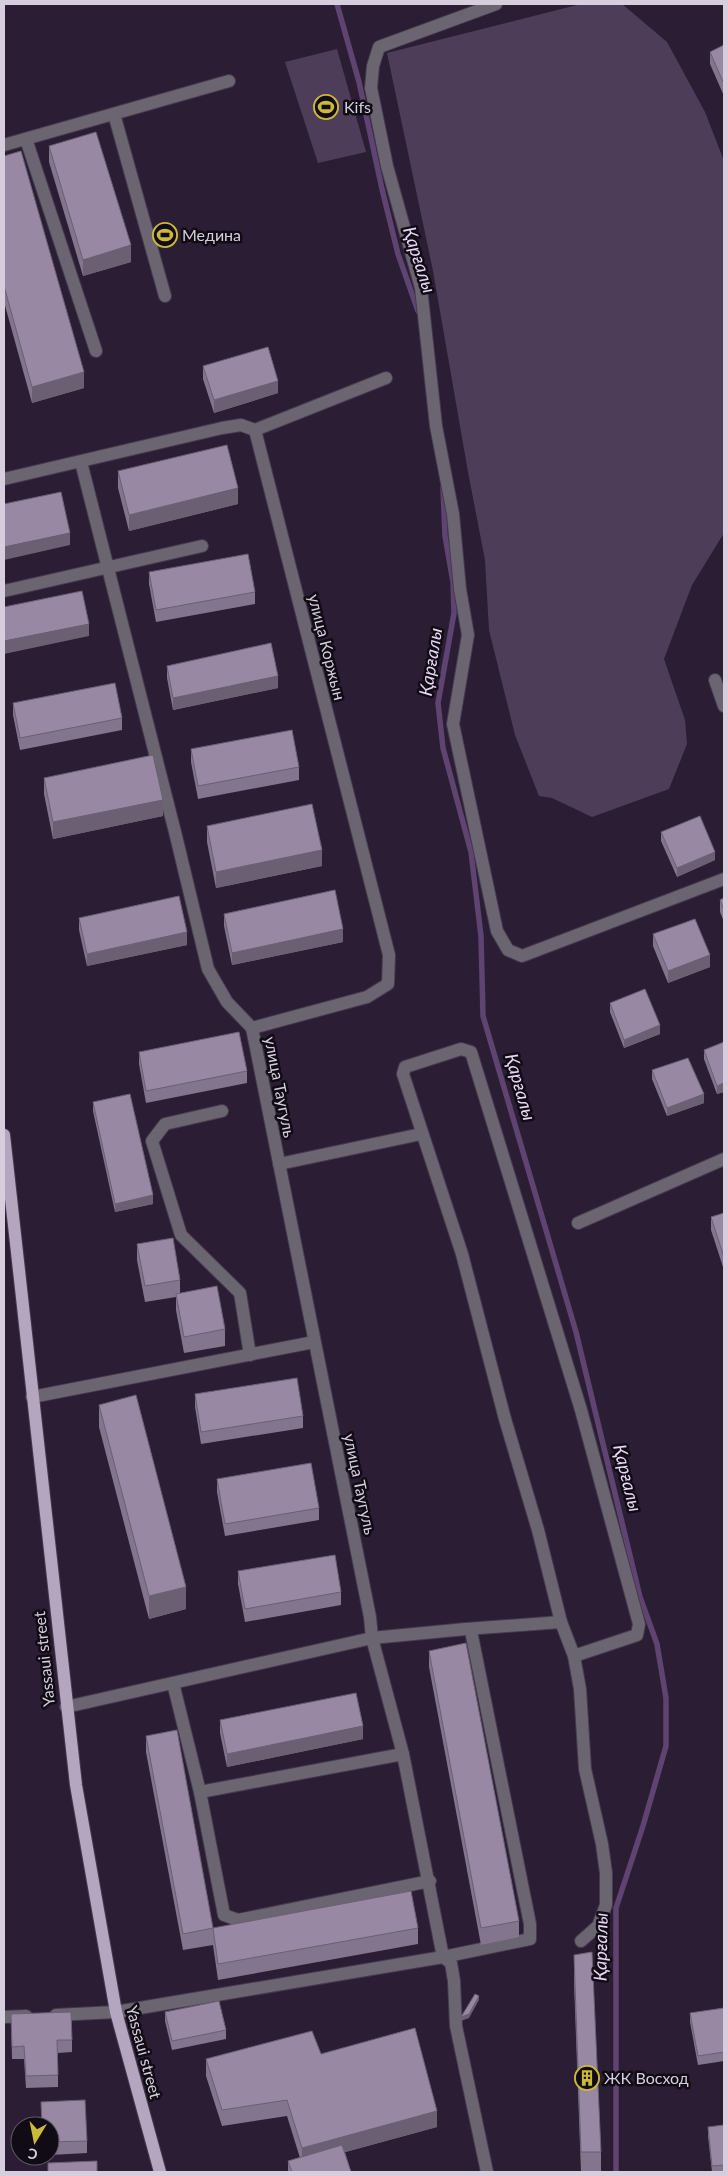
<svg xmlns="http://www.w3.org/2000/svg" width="728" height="2176" font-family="Lato,sans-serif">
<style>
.green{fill:#4d3d58}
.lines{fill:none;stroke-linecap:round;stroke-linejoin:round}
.stream{stroke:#5f4472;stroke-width:5.5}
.minor-casing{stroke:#463a4f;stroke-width:14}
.major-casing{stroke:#463a4f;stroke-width:14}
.minor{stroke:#6b6571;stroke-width:12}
.major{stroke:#b3a6be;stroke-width:12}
.wall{fill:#83758d}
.shaded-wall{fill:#6a5f73}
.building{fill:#9888a4;stroke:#6a5f73}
.labels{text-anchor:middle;stroke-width:5;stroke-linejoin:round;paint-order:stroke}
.poi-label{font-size:16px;fill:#d6cedd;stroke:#100b15;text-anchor:start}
.street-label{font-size:16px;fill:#d6cedd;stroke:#100b15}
.water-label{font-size:18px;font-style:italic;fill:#e8d7f5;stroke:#100b15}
</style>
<rect width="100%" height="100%" fill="#2b1e34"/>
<g class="green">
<path d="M581,4H622L667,42L705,112L724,161V533L692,585L664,659L685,720L687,744L669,789L592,817L552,798L539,796L515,735L489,630L485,560L468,472L433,271L387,53Z"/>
<path d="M337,49L366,152L318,163L285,62Z"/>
</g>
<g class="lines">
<g class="stream">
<path d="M337,4L359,82L382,189L398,254L418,311"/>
<path d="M443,488L445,536L453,582L454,613L438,703L443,748L471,852L481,936L483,1016L576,1332L640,1597L657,1644L666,1698V1746L643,1826L616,1908V2172"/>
</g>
<defs>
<g id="minor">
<path d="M496,4L379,47L373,66L371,88L387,166L421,288L436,426L453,514L460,589L468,635L453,724L497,931L508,950L522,956L724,879"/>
<path d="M114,114L165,296"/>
<path d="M26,139L96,351"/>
<path d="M4,145L229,81"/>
<path d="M255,430L386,378"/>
<path d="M81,462L176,836L208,969L227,1002L252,1028"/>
<path d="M4,479L222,428L241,425L255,430L389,955L388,984L367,997L252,1028"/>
<path d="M4,591L202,546"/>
<path d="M715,680L724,706"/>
<path d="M222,1111L165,1124L152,1141L181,1235L240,1293L250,1355"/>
<path d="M279,1164L421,1134"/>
<path d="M578,1223L724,1159"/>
<path d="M32,1397L314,1342"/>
<path d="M466,1629L471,1631L530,1924V1939L443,1957L403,1754L372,1638Z"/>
<path d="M466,1629L561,1622"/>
<path d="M574,1656L637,1635L639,1624L581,1410L471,1052L461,1049L405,1067L403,1074L462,1254L505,1419L538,1530L561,1622L574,1656L580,1689L585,1769L602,1844L606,1873V1905L598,1926L581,1941"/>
<path d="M173,1683L200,1792L224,1915L238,1920L430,1881"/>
<path d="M66,1707L372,1638L370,1617L252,1028"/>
<path d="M200,1792L403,1754"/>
<path d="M56,2015L116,2012L443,1957L451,1963L454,1981L456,2026L487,2172"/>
<path d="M4,2017L26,2016"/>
</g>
<path id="major" d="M4,1135L76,1785L116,2012L160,2172"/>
</defs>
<use href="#minor" class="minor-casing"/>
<use href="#major" class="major-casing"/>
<use href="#minor" class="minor"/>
<use href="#major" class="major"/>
</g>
<g class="wall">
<path d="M724,45V96L710,64V52Z"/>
<path d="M49,146L131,262L83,276L49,162Z"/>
<path d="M4,156L84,388L32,403L4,302Z"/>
<path d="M203,366L278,393L214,413L203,379Z"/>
<path d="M118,471L238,504L129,531L118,488Z"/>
<path d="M149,572L255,592V604L156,622L149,584Z"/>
<path d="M167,666L278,688L173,710L167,678Z"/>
<path d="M13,703L122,718V730L20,750L13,715Z"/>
<path d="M191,749L299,767V780L198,799L191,762Z"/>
<path d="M44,778L163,816L53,839L44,794Z"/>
<path d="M207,826L322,866L216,888L207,842Z"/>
<path d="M661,832L715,860L677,877L661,841Z"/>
<path d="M724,898V922L720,912V900Z"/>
<path d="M224,914L343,942L232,965L224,926Z"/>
<path d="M79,918L187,945L87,966L79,930Z"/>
<path d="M653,934L710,967L668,983L653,946Z"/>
<path d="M610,1003L660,1034L624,1048L610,1012Z"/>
<path d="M724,1042V1092L717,1094L704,1059V1050Z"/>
<path d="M139,1052L247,1071V1083L146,1103L139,1064Z"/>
<path d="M652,1070L704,1103L667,1116L652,1079Z"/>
<path d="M93,1102L153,1204L115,1212L93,1111Z"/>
<path d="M724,1213V1270L711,1230V1217Z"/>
<path d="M137,1244L180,1280V1293L225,1329V1346L184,1353L176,1310V1297L145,1302L137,1260Z"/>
<path d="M195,1394L303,1416V1428L201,1444L195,1407Z"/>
<path d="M99,1405L186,1609L149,1619L99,1427Z"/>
<path d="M217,1479L319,1508V1520L225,1536L217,1492Z"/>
<path d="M238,1571L341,1592V1605L245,1622L238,1584Z"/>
<path d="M429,1651L519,1921V1937L481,1945L429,1667Z"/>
<path d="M220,1720L363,1739L227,1767L220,1733Z"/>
<path d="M146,1736L213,1928H418V1944L218,1980L213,1945L183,1950L146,1752Z"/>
<path d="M574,1955L601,2152V2172H581L574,1983Z"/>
<path d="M724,2008V2061L698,2065L690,2022V2013Z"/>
<path d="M165,2012L226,2030V2039L172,2050L165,2021Z"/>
<path d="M11,2014L72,2040V2052L58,2053V2087L26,2088L24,2059H12Z"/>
<path d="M321,2054L437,2127L345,2152L351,2172H288V2161L300,2158L287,2116L222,2126L206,2076V2059Z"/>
<path d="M41,2102L87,2141V2153L50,2155V2126H41Z"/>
<path d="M724,2125V2172H712L708,2136V2127Z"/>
</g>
<g class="shaded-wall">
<path d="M131,245V262L83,276V260Z"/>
<path d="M84,372V388L32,403V387Z"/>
<path d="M278,381V393L214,413V400Z"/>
<path d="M238,488V504L129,531V515Z"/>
<path d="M70,533V545L4,560V547Z"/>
<path d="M89,624V636L4,654V641Z"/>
<path d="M278,676V688L173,710V698Z"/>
<path d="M163,800V816L53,839V822Z"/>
<path d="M322,850V866L216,888V872Z"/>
<path d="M715,852V860L677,877V868Z"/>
<path d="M343,929V942L232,965V953Z"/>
<path d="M187,932V945L87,966V954Z"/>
<path d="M710,955V967L668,983V971Z"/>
<path d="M660,1025V1034L624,1048V1040Z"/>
<path d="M724,1083V1092L717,1094V1086Z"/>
<path d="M704,1094V1103L667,1116V1108Z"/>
<path d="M153,1195V1204L115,1212V1204Z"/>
<path d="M186,1587V1609L149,1619V1596Z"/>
<path d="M363,1726V1739L227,1767V1754Z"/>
<path d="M479,1996V2000L469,2018L461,2021V2017Z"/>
<path d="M437,2111V2127L302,2164V2148Z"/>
</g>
<g class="building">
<path d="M724,45V84L710,52Z"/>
<path d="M96,132L131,245L83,260L49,146Z"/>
<path d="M21,151L84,372L32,387L4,286V156Z"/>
<path d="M268,347L278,381L214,400L203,366Z"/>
<path d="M227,445L238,488L129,515L118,471Z"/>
<path d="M61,492L70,533L4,547V504Z"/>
<path d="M248,554L255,592L156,610L149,572Z"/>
<path d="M82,591L89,624L4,641V607Z"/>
<path d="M271,643L278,676L173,698L167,666Z"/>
<path d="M115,683L122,718L20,738L13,703Z"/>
<path d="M292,730L299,767L198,786L191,749Z"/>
<path d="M153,755L163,800L53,822L44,778Z"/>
<path d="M312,804L322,850L216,872L207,826Z"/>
<path d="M700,816L715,852L677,868L661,832Z"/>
<path d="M335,890L343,929L232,953L224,914Z"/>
<path d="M179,896L187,932L87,954L79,918Z"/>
<path d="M724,898V910L720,900Z"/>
<path d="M695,919L710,955L668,971L653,934Z"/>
<path d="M645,989L660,1025L624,1040L610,1003Z"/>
<path d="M239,1032L247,1071L146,1091L139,1052Z"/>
<path d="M724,1042V1083L717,1086L704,1050Z"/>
<path d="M688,1058L704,1094L667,1108L652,1070Z"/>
<path d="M130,1094L153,1195L115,1204L93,1102Z"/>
<path d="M724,1213V1257L711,1217Z"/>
<path d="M173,1238L180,1280L145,1286L137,1244Z"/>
<path d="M217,1286L225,1329L184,1337L176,1294Z"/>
<path d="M297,1378L303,1416L201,1432L195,1394Z"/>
<path d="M136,1395L186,1587L149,1596L99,1405Z"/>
<path d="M311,1463L319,1508L225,1524L217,1479Z"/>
<path d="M335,1555L341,1592L245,1609L238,1571Z"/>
<path d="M466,1643L519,1921L481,1928L429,1651Z"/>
<path d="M356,1693L363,1726L227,1754L220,1720Z"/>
<path d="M177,1730L213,1928L183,1934L146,1736Z"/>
<path d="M411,1891L418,1928L218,1964L213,1928Z"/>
<path d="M592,1952L601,2152H581L574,1955Z"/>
<path d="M475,1994L479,1996L469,2014L461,2017Z"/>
<path d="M219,2001L226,2030L172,2041L165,2012Z"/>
<path d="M724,2008V2052L698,2056L690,2013Z"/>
<path d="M71,2012L72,2040H57L58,2075L26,2076L24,2046L12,2047L11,2014Z"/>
<path d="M415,2028L437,2111L302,2148L287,2100L222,2110L206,2059L312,2031L321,2054Z"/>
<path d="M85,2100L87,2141L50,2142V2126H42L41,2102Z"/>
<path d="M724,2125V2165L712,2166L708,2127Z"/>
<path d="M342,2145L351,2172H292L288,2161Z"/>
<path d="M97,2161V2172H48V2163Z"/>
</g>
<defs>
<symbol id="stadium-ring" viewBox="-11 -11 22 22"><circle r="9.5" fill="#100b15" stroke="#cdb938" stroke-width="1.5"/><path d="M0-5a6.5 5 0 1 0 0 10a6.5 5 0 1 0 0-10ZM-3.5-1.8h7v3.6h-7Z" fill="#cdb938"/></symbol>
<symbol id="building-ring" viewBox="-11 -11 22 22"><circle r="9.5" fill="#100b15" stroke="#cdb938" stroke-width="1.5"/><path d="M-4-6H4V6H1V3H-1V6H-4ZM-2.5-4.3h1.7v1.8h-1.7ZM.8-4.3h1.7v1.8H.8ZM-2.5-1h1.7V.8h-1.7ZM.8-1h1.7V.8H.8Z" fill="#cdb938"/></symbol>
</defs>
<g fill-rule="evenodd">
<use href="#stadium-ring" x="312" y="93" width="28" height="28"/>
<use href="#stadium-ring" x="151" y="221" width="28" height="28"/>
<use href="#building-ring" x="573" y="2064" width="28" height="28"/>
</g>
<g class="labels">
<g class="poi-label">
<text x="344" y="113">Kifs</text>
<text x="182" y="241">Медина</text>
<text x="604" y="2084">ЖК Восход</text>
</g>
<g class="street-label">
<text transform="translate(327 647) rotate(76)" y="6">улица Коржын</text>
<text transform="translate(280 1087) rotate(79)" y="6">улица Таугуль</text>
<text transform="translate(360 1484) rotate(78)" y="6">улица Таугуль</text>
<text transform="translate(44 1659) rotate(-96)" y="6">Yassaui street</text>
<text transform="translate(144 2052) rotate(75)" y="6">Yassaui street</text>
</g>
<g class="water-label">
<text transform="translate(419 260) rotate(72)" y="6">Қарғалы</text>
<text transform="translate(431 662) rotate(-81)" y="6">Қарғалы</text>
<text transform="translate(520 1087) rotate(74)" y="6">Қарғалы</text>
<text transform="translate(627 1478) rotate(76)" y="6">Қарғалы</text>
<text transform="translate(601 1947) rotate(-89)" y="6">Қарғалы</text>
</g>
</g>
<rect width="728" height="2176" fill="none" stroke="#d6cedd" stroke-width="10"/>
<g transform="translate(35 2141) rotate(190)"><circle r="24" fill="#100b15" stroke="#5f5965"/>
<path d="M0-4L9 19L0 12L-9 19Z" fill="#cdb938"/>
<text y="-8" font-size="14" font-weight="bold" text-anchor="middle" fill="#d6cedd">С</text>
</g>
</svg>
